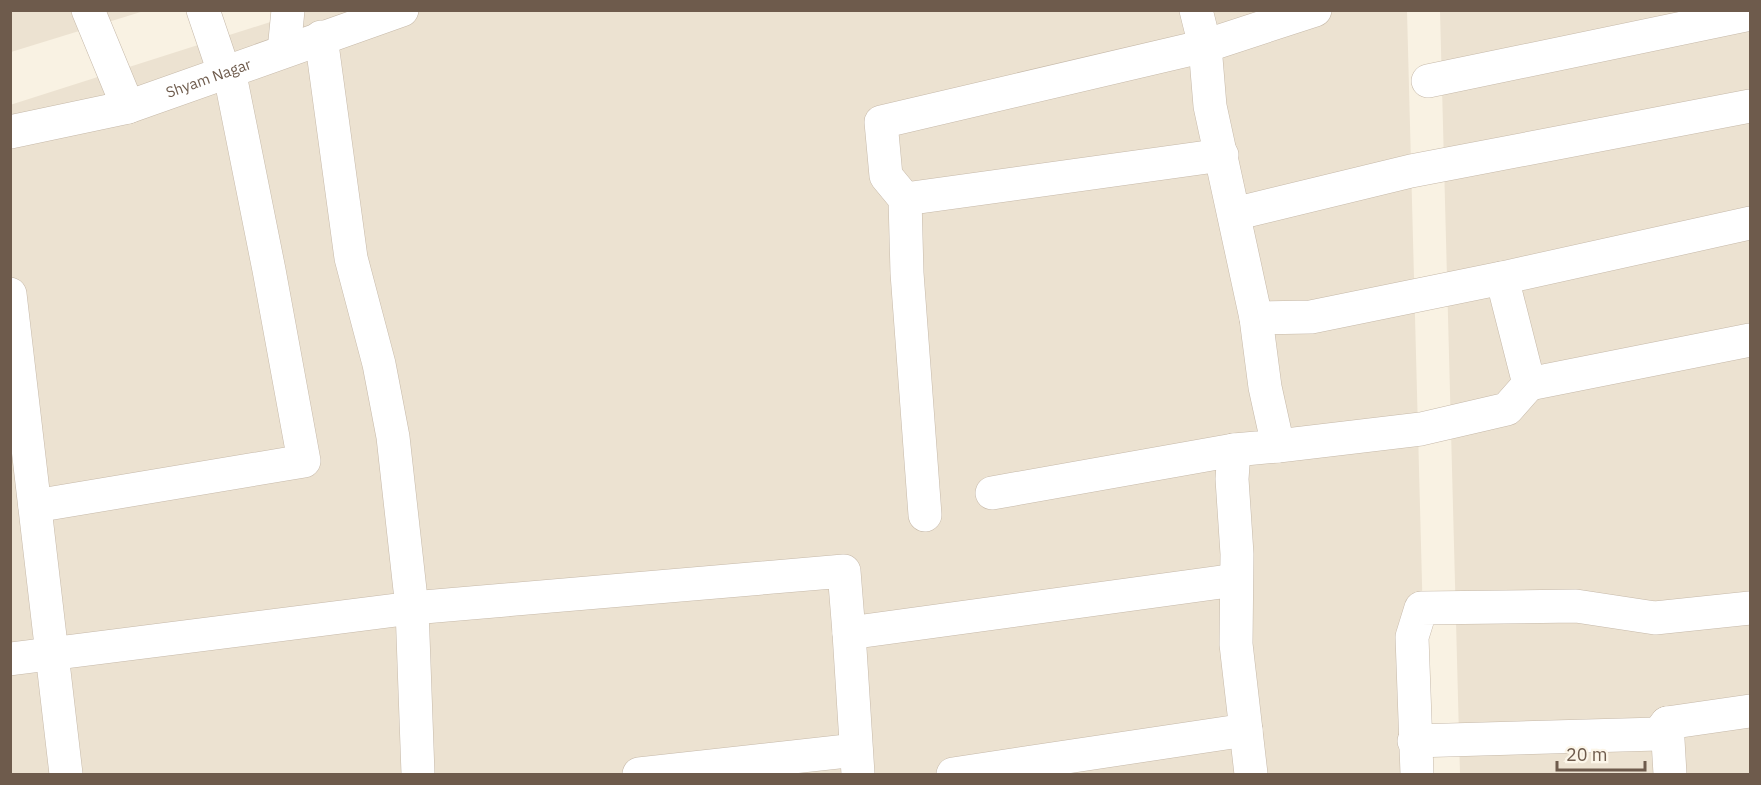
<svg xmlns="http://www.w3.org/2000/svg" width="1761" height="785" font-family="'IBM Plex Sans',sans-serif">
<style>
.residential{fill:#ece2d1}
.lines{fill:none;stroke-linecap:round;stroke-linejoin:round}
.minor-casing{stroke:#c6b9a9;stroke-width:34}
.minor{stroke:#fff;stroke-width:33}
.labels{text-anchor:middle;stroke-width:4.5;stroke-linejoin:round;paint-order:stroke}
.street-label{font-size:15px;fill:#6e5b4c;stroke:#fcf6e9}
</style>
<rect width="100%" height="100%" fill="#f9f2e3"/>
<g class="residential">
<path d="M11,11H144L11,52Z"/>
<path d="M305,11H1407L1427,774H11L10,105Z"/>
<path d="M1440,11H1750V774H1460Z"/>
</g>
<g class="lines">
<defs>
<g id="minor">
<path d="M88,10L128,107"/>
<path d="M203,10L224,72"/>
<path d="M1196,10L1205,46L1210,106L1256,318L1265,387L1278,446L1234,450L1232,479L1237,554L1236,644L1251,774"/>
<path d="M284,51L288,10"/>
<path d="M1428,81L1750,14"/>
<path id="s1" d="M10,132L128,107L402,10"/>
<path d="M905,199L1222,155"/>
<path d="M1234,214L1411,171L1750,106"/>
<path d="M1750,223L1502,278L1529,384L1750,340"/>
<path d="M10,294L66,774"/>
<path d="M1256,318L1311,317L1502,278"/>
<path d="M1278,446L1421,429L1507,409L1529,384"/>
<path d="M992,493L1234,450"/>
<path d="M35,506L304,461L269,270L229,70"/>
<path d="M925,515L907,273L905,199L886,176L881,122L1205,46L1315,10"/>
<path d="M10,659L412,608L393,437L379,364L351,258L321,37"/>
<path d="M1414,741L1658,734L1667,723"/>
<path d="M418,774L412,608L844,571L849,633"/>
<path d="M639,774L856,750"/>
<path d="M858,774L849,633L1236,580"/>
<path d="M953,774L1246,730"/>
<path d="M1417,774L1412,637L1421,608L1576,606L1655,618L1750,608"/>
<path d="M1670,774L1667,723L1750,711"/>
</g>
</defs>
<use href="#minor" class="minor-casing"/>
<use href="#minor" class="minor"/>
</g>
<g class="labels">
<g class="street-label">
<text dy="5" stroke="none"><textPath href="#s1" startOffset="206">Shyam Nagar</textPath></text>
</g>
</g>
<rect width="1761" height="785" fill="none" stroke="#6e5b4c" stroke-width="24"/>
<path d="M1557 761v9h88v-9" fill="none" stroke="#6e5b4c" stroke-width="3"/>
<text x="1566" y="761" font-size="18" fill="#6e5b4c" stroke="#fcf6e9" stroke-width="4.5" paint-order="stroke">20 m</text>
</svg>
